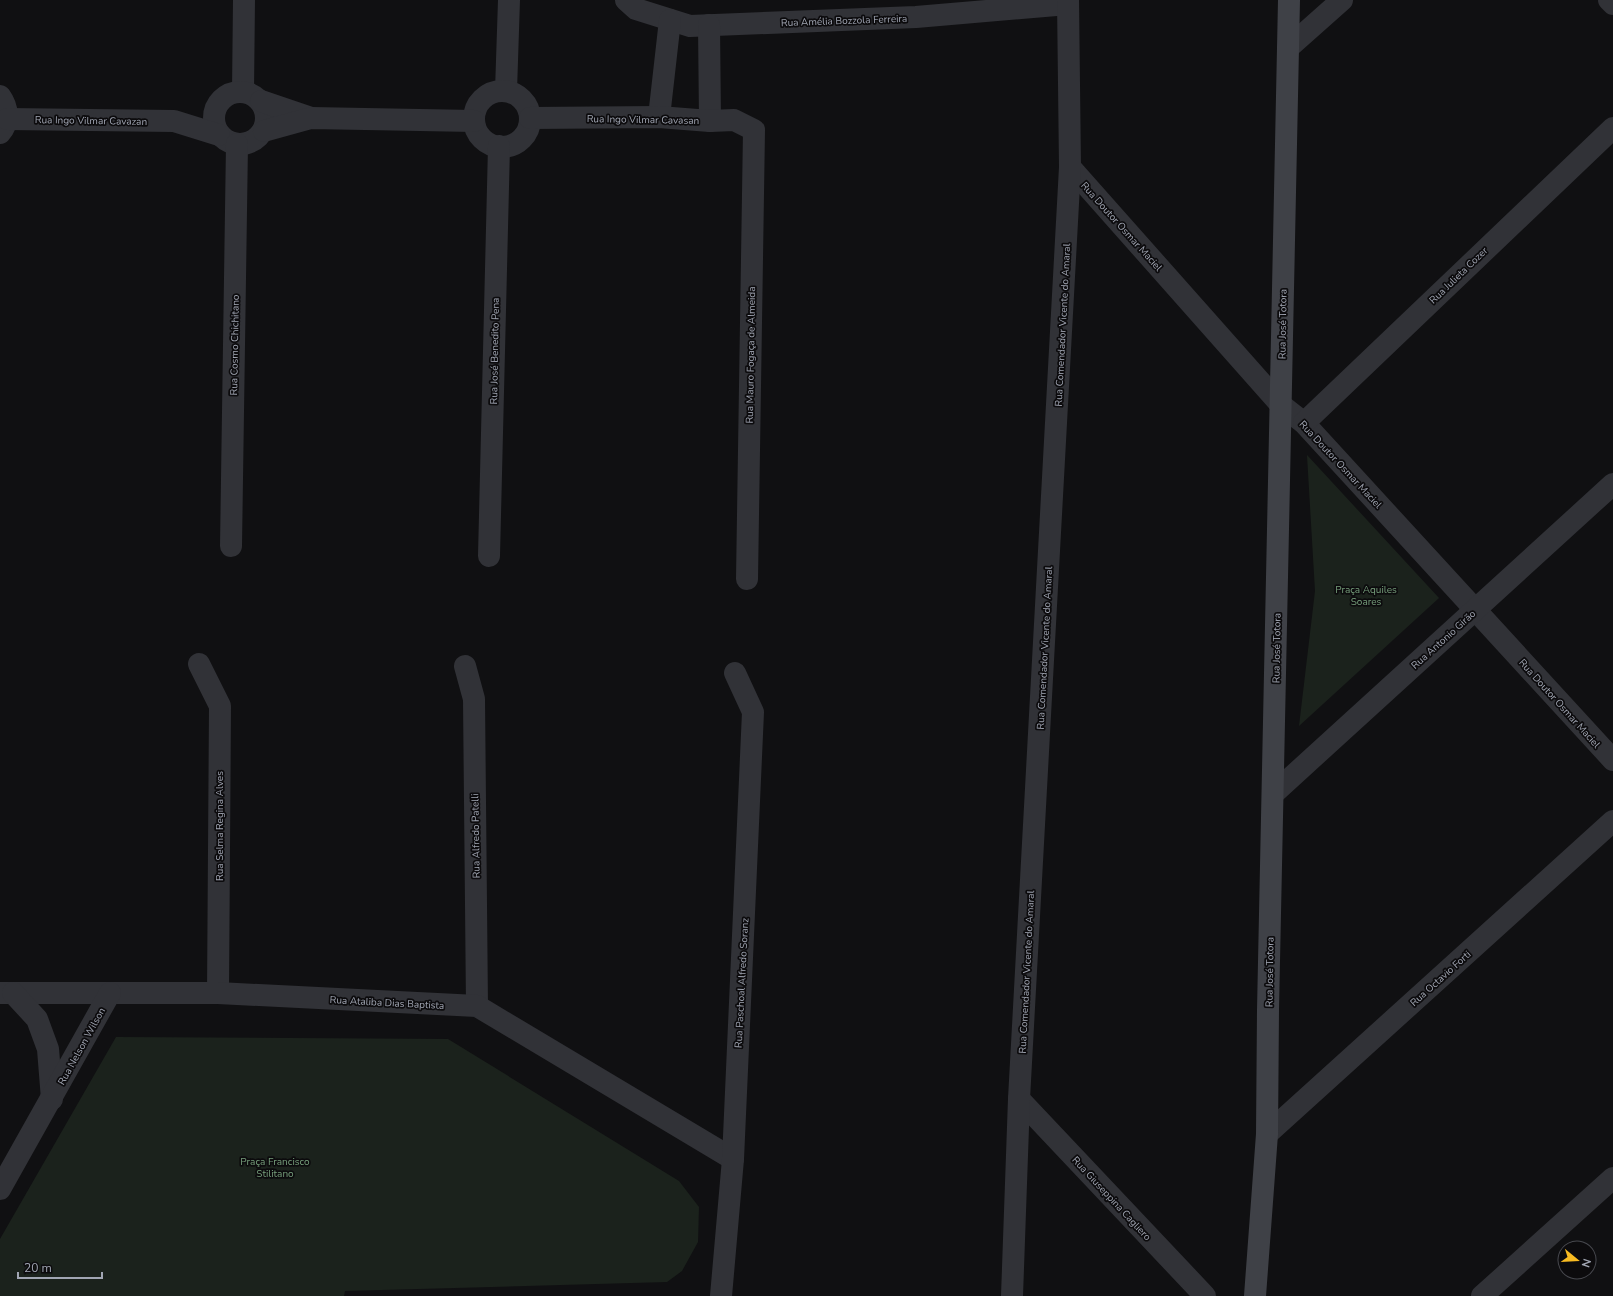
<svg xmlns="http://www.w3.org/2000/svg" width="1613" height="1296" font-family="'Nunito Sans',sans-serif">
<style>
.green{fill:#1b221c}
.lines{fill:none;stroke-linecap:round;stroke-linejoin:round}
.street{stroke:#313237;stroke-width:22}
.secondary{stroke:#3f4147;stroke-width:22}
.labels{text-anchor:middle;stroke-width:3.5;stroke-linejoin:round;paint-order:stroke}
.street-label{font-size:10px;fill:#a1a6b3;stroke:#0c0b0d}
.park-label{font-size:10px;fill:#779f7c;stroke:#0c0b0d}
</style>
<rect width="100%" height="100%" fill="#101012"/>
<g class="green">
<path d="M1307,455L1439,598L1299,726L1315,591Z"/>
<path d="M116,1037L448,1039L679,1181L699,1207L698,1242L682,1271L667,1282L345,1291L344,1296H0V1239Z"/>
</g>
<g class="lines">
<g class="street">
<path d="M626,0L636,9L690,26L916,17L1068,4"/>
<path d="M1609,0L1613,4"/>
<path d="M709,25L710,121"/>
<path d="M1288,48L1342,0"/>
<path d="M243,91L244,0"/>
<path d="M506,91L509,0"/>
<circle cx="502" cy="119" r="28"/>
<circle cx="240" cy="118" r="26"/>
<path d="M0,96C8,107 10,122 0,133"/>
<path d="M261,101L311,118"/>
<path d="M659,117L670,20"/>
<path d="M530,118L659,117L710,121L734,120L754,130L747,579"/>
<path d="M7,119L174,121L219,135"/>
<path d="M264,131L311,118L474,121"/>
<path d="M1070,167L1281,405L1304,423L1613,760"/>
<path d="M1304,423L1613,128"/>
<path d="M231,546L237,144"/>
<path d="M489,556L499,146"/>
<path d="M199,664L220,706L218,993"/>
<path d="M465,666L474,699L477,1006"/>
<path d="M1274,793L1613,484"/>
<path d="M0,993H218L477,1006L733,1159"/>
<path d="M13,993L37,1019L48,1049L52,1099"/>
<path d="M1019,1099L1205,1296"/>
<path d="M1267,1134L1613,821"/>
<path d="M0,1189L110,993"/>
<path d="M721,1296L733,1159L753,712L735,673"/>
<path d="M1012,1296L1019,1099L1070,167L1068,0"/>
<path d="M1482,1296L1613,1178"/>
</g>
<path class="secondary" d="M1255,1296L1267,1134L1268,1010L1289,0"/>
</g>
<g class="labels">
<g class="street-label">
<text transform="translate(844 20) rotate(-2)" y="4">Rua Amélia Bozzola Ferreira</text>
<text transform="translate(643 119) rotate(1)" y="4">Rua Ingo Vilmar Cavasan</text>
<text transform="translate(91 120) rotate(1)" y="4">Rua Ingo Vilmar Cavazan</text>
<text transform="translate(1122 226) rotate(48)" y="4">Rua Doutor Osmar Maciel</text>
<text transform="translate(1458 275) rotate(-44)" y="4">Rua Julieta Cozer</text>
<text transform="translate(1282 324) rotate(-89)" y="4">Rua José Totora</text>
<text transform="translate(1062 325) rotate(-87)" y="4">Rua Comendador Vicente do Amaral</text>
<text transform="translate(234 345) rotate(-89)" y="4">Rua Cosmo Chichitano</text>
<text transform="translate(494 351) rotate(-89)" y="4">Rua José Benedito Pena</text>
<text transform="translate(750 355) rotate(-89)" y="4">Rua Mauro Fogaça de Almeida</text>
<text transform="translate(1341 464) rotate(47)" y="4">Rua Doutor Osmar Maciel</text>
<text transform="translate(1443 639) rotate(-42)" y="4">Rua Antonio Girão</text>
<text transform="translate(1044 648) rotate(-87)" y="4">Rua Comendador Vicente do Amaral</text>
<text transform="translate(1276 648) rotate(-89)" y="4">Rua José Totora</text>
<text transform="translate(1560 703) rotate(48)" y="4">Rua Doutor Osmar Maciel</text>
<text transform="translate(219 826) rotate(-90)" y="4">Rua Selma Regina Alves</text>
<text transform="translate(475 836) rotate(-91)" y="4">Rua Alfredo Patelli</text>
<text transform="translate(1026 972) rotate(-87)" y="4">Rua Comendador Vicente do Amaral</text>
<text transform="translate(1269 972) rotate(-89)" y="4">Rua José Totora</text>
<text transform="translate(1440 978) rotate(-42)" y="4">Rua Octavio Forti</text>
<text transform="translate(741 983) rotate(-87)" y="4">Rua Paschoal Alfredo Soranz</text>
<text transform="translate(387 1002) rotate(3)" y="4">Rua Ataliba Dias Baptista</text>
<text transform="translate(81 1046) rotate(-61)" y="4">Rua Nelson Wilson</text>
<text transform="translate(1112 1198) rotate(47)" y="4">Rua Giuseppina Cagliero</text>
</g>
<g class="park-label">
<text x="1366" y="593">Praça Aquiles<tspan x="1366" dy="12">Soares</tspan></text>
<text x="275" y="1165">Praça Francisco<tspan x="275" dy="12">Stilitano</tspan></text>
</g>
</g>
<g transform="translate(1577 1260) rotate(108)"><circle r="19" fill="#0c0b0d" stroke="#48494f"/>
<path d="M0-3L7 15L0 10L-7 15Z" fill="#f8bb22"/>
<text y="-6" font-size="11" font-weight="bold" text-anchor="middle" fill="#a1a6b3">N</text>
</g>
<path d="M18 1272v6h84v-6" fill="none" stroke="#a1a6b3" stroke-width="2"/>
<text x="24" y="1272" font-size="12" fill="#a1a6b3" stroke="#0c0b0d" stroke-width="3" paint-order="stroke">20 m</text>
</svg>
